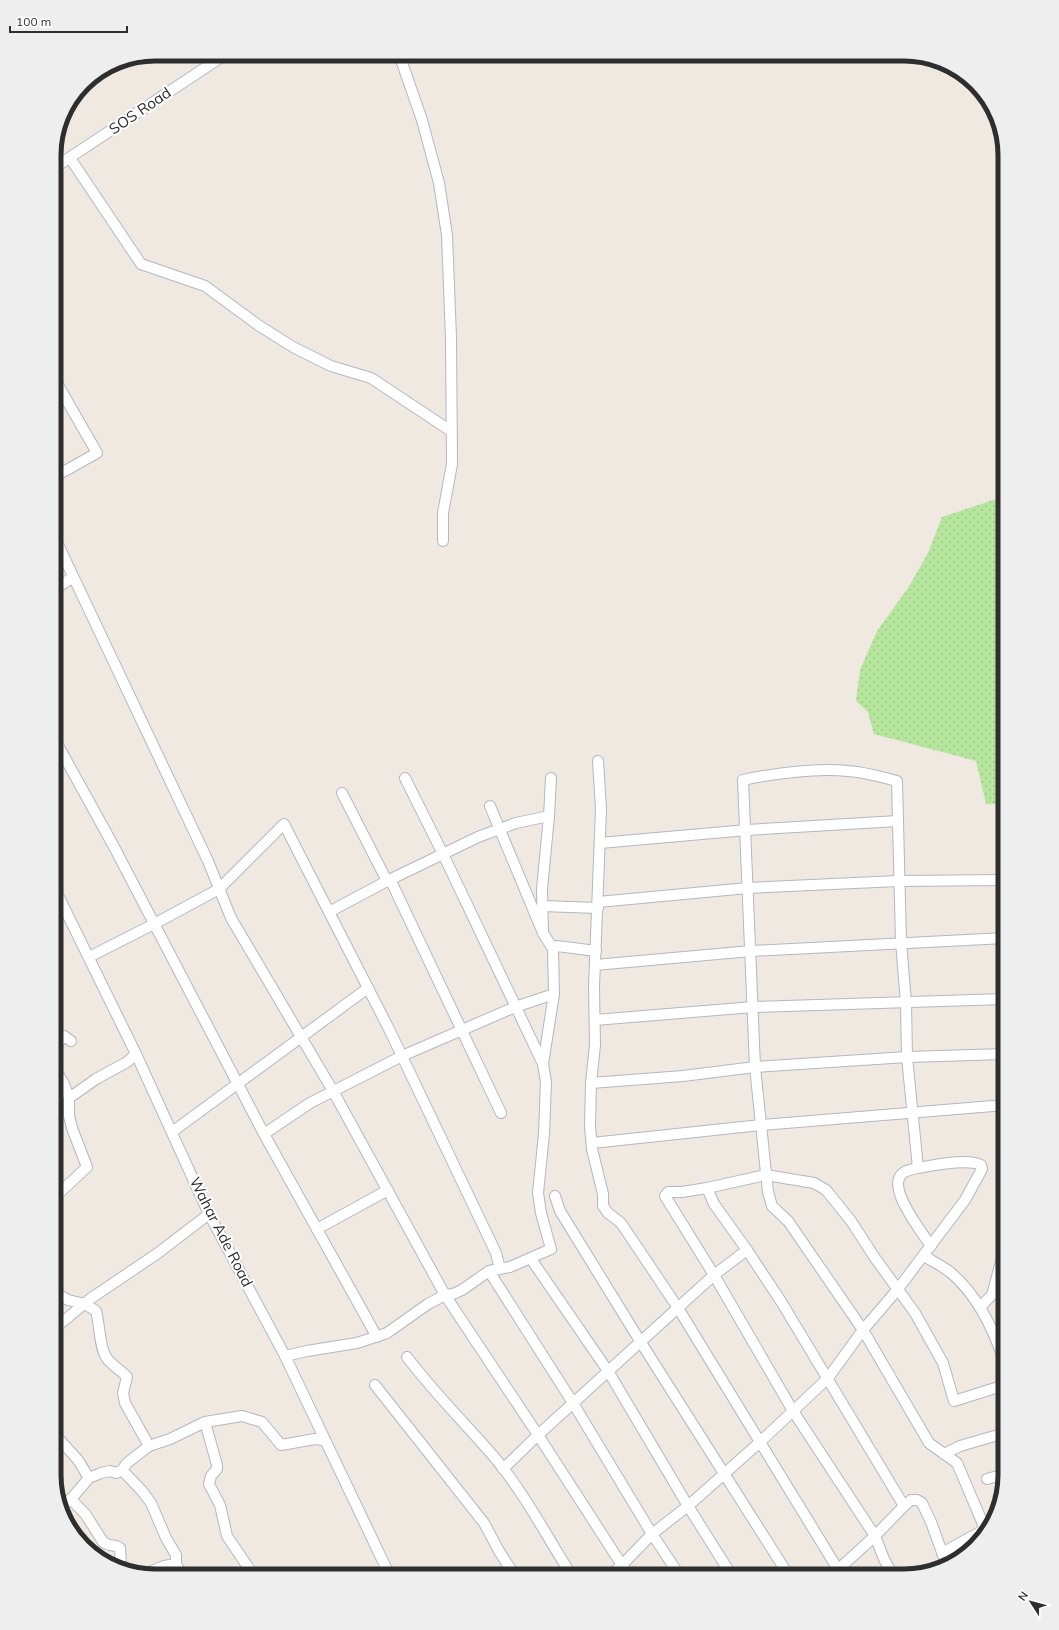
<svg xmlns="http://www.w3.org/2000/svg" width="1059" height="1630" font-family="Mulish,sans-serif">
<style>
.grass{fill:url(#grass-dots)}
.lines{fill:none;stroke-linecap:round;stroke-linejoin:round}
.minor-casing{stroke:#b4b7c1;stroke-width:12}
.minor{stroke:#fff;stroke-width:10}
.labels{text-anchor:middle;stroke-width:4;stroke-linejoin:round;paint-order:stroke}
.street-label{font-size:15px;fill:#2e2e2e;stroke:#fff}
.rim{fill:none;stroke:#2e2e2e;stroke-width:5}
</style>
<defs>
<pattern id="grass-dots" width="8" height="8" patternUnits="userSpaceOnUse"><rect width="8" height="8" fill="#b6e59e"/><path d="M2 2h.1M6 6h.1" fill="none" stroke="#9dc588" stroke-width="1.8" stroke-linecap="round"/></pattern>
</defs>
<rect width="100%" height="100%" fill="#efe9e1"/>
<g class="grass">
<path d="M825,54H850L838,62L827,59Z"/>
<path d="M1005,496V804H986L976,761L874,734L868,712L856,701L860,670L877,631L908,588L928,553L942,517Z"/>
</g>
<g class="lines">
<defs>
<g id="minor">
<path d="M203,54L209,65"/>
<path d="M399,54L422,120L439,183L447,235L451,338L452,464L443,513V541"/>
<path d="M70,158L141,264L205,286L258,325L293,347L331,366L371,378L451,431"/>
<path d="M54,168L226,54"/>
<path d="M54,477L97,453L54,378"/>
<path d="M54,536L208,861L231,918L333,1091L445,1295L538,1435L629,1576"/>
<path d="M54,590L73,577"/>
<path d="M54,738L113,845L264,1134L310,1103L402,1056L515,1007L554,994L553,949L543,933"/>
<path d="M598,761L601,809L594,987L595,1045L591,1083L590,1126L592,1149L603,1194V1206L608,1213L621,1223L678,1308L842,1576"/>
<path d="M490,806L543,933L542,889L549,816"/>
<path d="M600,843L747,830L898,821"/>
<path d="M390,879L501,1113"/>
<path d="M387,881L478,837L516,823L549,816L551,778"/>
<path d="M54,887L136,1054L209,1214L285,1356L390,1576"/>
<path d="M598,902L748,888L898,881L1005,880"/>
<path d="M542,906L598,908"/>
<path d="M329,912L389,1029L496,1253L500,1269"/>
<path d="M553,949L557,946L596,951"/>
<path d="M89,957L154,924L219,889L284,824L329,912L387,881L342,793"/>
<path d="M595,965L751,951L1005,938"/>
<path d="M595,1020L753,1007L1005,999"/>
<path d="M54,1044L59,1042L64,1036L71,1041"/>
<path d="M543,1064L554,994"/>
<path d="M591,1083L683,1076L755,1067L907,1057L1005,1054"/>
<path d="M69,1098L96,1079L127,1062L136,1054"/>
<path d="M172,1132L368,988"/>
<path d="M264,1134L377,1337"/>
<path d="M592,1143L761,1125L1005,1105"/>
<path d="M918,1168C913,1169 907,1170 903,1173C885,1187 922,1232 931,1246"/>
<path d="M707,1188L714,1204L747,1250L782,1303L904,1506"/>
<path d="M555,1196L560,1211L640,1341L789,1576"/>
<path d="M54,1198L87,1167L72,1128L69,1116V1098L64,1084L54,1067"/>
<path d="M54,1229V1224"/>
<path d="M317,1229L388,1190"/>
<path d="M924,1256C932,1261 942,1266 950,1272C978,1295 994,1330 1005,1364"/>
<path d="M531,1259L608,1371L688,1506L732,1576"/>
<path d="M489,1271L573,1403L652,1534L680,1576"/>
<path d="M54,1292L68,1300L85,1304L96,1311C100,1325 99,1346 106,1357C111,1365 121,1370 127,1377L123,1393L125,1403L149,1446"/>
<path d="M980,1307L992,1295L1005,1247"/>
<path d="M54,1329L90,1299L158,1253L209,1214"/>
<path d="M993,1331L1005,1328"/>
<path d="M285,1356L307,1351L357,1343L387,1333L428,1304L445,1295L453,1294L462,1290L489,1271L510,1267L551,1249L541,1213L538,1193L544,1134L546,1082L543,1064L443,854L405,778"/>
<path d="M407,1357C434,1393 466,1424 495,1458C525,1494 547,1537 572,1576"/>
<path d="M375,1385L484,1523L499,1551L515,1576"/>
<path d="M54,1415L56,1434L59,1439L78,1460L89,1478"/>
<path d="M205,1422L217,1465V1469L211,1476L209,1484L220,1505L227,1536L254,1576"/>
<path d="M944,1454L960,1446L1005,1433"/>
<path d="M503,1469L538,1435L714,1275L747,1250"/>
<path d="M122,1470L142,1491L151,1503L166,1538L176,1555V1564L183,1576"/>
<path d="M987,1479L1005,1474"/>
<path d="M71,1499L86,1515L103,1542L109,1545L116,1546L120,1548L121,1566"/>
<path d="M61,1507L71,1499L89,1478L101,1473L110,1471L116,1473L122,1470L127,1463L149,1446L170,1439L205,1422L242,1416L262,1422L281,1445L315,1439L324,1440"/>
<path d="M144,1574L164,1566L176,1564"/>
<path d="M609,1576L622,1565L652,1534L688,1506L760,1442L828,1378L863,1330L898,1289L965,1200L982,1169L981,1165C967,1158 934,1165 918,1168L907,1057L906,1003L901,942L897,781C881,777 865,772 848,771C817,768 775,773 743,780L755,1067L768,1192L772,1206L788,1221L863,1330L929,1443L957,1463L983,1524L982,1531L942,1553"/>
<path d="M831,1576L875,1536L904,1506L911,1500H917L922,1503L931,1522L947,1566"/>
<path d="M893,1576L884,1559L875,1536L793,1411L714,1275L665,1196L668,1192H682L707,1188L766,1175L814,1183L826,1190L851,1221L875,1258L915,1313L943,1363L954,1401L1005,1385"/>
</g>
</defs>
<use href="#minor" class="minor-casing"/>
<use href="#minor" class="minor"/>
</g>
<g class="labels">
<g class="street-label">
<text transform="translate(140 111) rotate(-34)" y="5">SOS Road</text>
<text transform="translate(221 1232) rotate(63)" y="5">Wahar Ade Road</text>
</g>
</g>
<path d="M0 0H1059V1630H0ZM155 61H904A94 94 0 0 1 998 155V1475A94 94 0 0 1 904 1569H155A94 94 0 0 1 61 1475V155A94 94 0 0 1 155 61Z" fill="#eee" fill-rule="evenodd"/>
<path class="rim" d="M155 61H904A94 94 0 0 1 998 155V1475A94 94 0 0 1 904 1569H155A94 94 0 0 1 61 1475V155A94 94 0 0 1 155 61Z"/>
<g transform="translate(1031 1602) rotate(306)" stroke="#ffffff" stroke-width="3" paint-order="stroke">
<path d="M0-3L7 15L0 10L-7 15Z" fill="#2e2e2e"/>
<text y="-6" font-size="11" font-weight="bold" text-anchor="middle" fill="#2e2e2e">N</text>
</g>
<path d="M10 26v6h117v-6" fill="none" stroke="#2e2e2e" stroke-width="2"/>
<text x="16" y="26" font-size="12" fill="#2e2e2e" stroke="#ffffff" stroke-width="3" paint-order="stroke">100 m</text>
</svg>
